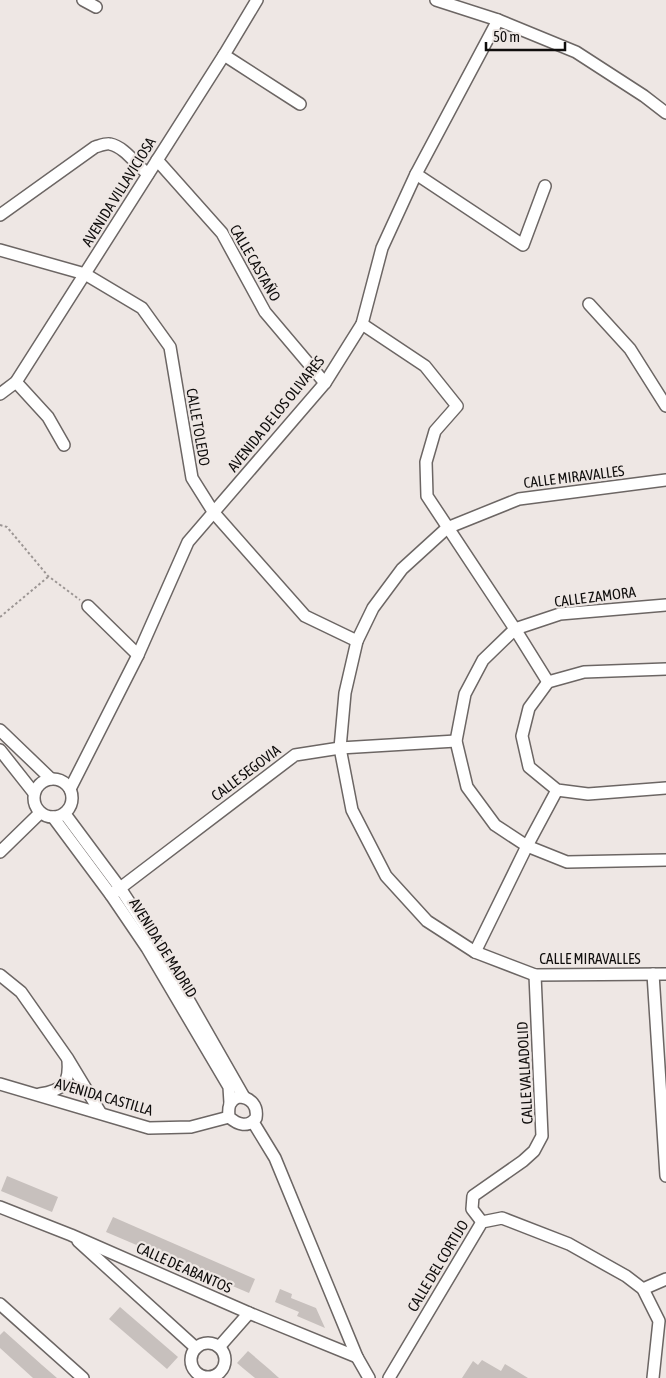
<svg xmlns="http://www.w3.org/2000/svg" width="666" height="1378" font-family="'Asap Condensed',sans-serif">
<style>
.building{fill:#c7c0bd}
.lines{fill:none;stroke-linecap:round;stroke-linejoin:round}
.street-casing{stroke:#6c6664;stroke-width:14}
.path{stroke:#9c9694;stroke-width:2;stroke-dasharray:2.5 2.5;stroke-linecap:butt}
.street{stroke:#fff;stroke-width:11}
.labels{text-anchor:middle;stroke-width:4.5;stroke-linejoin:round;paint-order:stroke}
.street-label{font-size:15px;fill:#100e0d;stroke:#eee7e4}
</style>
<rect width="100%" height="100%" fill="#eee7e4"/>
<g class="building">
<path d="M7,1176L58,1197L52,1212L1,1191Z"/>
<path d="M113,1217L255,1279L249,1293L106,1232Z"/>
<path d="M280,1289L292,1294L291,1298L316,1308L325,1328L297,1316L299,1312L275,1302Z"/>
<path d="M120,1307L178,1357L167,1369L109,1319Z"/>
<path d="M4,1331L42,1365L57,1378H33L0,1348V1335Z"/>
<path d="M248,1351L269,1369L279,1378H255L244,1369L237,1363Z"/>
<path d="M482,1360L501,1371L505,1364L528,1378H462L473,1361L478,1365Z"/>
</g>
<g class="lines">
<defs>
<g id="street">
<path d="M83,0L96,7"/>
<path d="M436,0L498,20L576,52L644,96L666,113"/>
<path d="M224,55L300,104"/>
<path d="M157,160L222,233L265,312L325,383"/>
<path d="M416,174L523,245L545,186"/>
<path d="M0,215L95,147C99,146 106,143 110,144C125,147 136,165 148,174"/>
<path d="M0,250L85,274L142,308L170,347L192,478L214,513L305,616L357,641"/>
<path d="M589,304L630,349L666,406"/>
<path d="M362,324L425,366L457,406L435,431L426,462L427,496L515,629L548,682"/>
<path d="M16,382L48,417L64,445"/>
<path d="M0,394L16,382L224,55L257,0"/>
<path d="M666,480L519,499L447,528L402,569L373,608L357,641L345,693L340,748L352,810L386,876L427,921L475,952L535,975L666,974"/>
<path d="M666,605L560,614L515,629L483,660L465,694L456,741L467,787L495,825L527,846L567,862L666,860"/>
<path d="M88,606L138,655"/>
<path d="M666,669L584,672L548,682L529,708L522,736L529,767L557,790L588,794L666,788"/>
<path d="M0,730L51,779"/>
<path d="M0,750L34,793"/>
<circle cx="53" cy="798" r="19"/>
<path d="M70,789L138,655L188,542L325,383L362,324L382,248L416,174L498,20"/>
<path d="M65,814L120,888L156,943L244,1097"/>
<path d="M53,817L111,895L147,948L229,1087L230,1103"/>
<path d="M0,852L40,813"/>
<path d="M111,895L295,755L340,748L456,741"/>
<path d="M475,952L527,846L557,790"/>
<path d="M653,974L666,1176"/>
<path d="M0,975L21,992L68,1059L100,1112"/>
<path d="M0,1084L149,1128L191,1127L229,1117"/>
<path d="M40,1094C63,1090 70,1084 68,1060"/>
<path d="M238,1097C251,1097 258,1106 256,1118C248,1128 238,1125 229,1117C228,1107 229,1101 238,1097Z"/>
<path d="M253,1122L275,1158L357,1357L369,1378"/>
<path d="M0,1207L71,1235L249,1313L357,1357"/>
<path d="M482,1222L472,1209L473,1196L523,1161L534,1151L542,1136L535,975"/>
<path d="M78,1241L196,1348"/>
<path d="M643,1289L666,1279"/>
<path d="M0,1304L83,1378"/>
<circle cx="208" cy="1360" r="17"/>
<path d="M219,1347L249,1313"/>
<path d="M389,1378L482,1222L502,1218L569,1244L626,1276L643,1289L659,1321L653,1378"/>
</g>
</defs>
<use href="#street" class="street-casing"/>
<g class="path">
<path d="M0,525L7,527L48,576L80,600"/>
<path d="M0,617L48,577"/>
</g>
<use href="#street" class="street"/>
</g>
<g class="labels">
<g class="street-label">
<text transform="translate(119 192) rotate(-58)" y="5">AVENIDA VILLAVICIOSA</text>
<text transform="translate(255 263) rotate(60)" y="5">CALLE CASTAÑO</text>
<text transform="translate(276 414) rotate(-51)" y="5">AVENIDA DE LOS OLIVARES</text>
<text transform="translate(198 427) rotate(80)" y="5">CALLE TOLEDO</text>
<text transform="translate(574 477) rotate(-7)" y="5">CALLE MIRAVALLES</text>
<text transform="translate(595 597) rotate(-7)" y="5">CALLE ZAMORA</text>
<text transform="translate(246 773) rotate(-37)" y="5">CALLE SEGOVIA</text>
<text transform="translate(163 948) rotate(58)" y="5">AVENIDA DE MADRID</text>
<text x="590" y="964">CALLE MIRAVALLES</text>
<text transform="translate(525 1073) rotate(-93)" y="5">CALLE VALLADOLID</text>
<text transform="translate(104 1097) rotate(16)" y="5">AVENIDA CASTILLA</text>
<text transform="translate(438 1266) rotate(-59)" y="5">CALLE DEL CORTIJO</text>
<text transform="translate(184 1268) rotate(24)" y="5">CALLE DE ABANTOS</text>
</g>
</g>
<path d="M486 42v8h79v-8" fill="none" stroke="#100e0d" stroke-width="2.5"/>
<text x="493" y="42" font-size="15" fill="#100e0d" stroke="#eee7e4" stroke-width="4" paint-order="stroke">50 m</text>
</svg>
